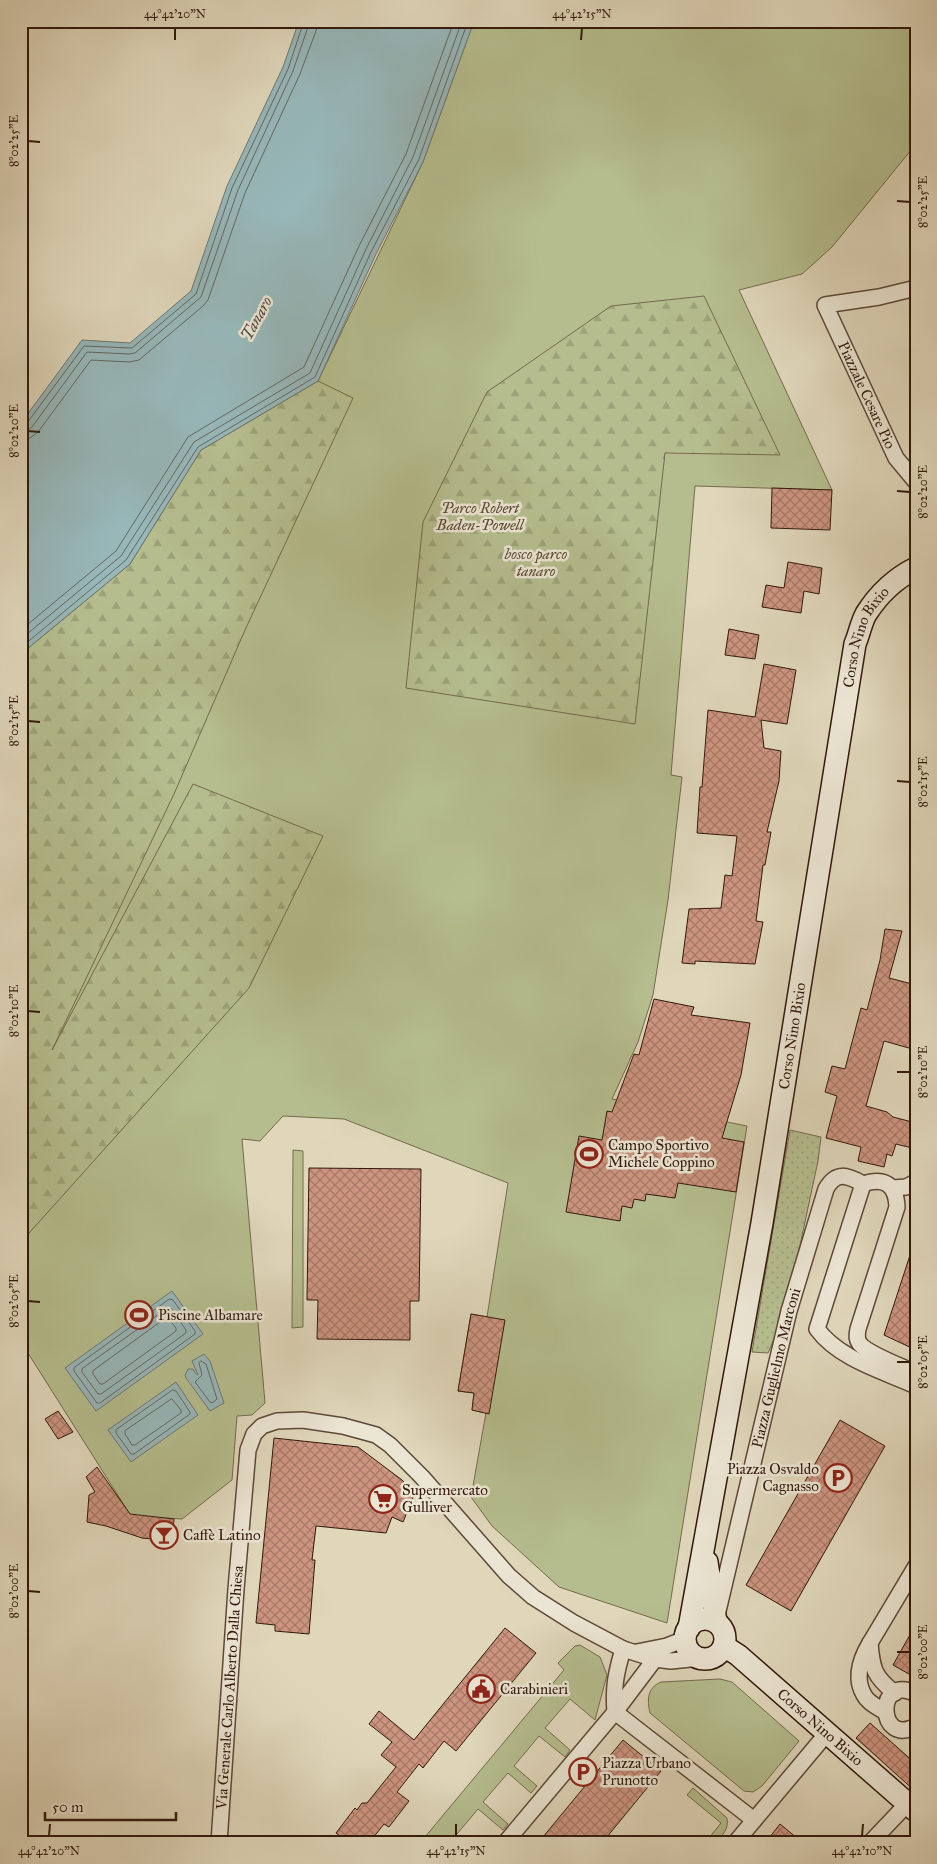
<svg xmlns="http://www.w3.org/2000/svg" width="937" height="1864" font-family="'IM FELL Great Primer',serif">
<style>
.green{fill:#b5bd8e;stroke:#746a4c}
.forest{fill:url(#forest-firs);stroke:#746a4c}
.garden{fill:url(#garden-dots);stroke:#746a4c}
.water{fill:#97b7b9;stroke:#6f7773}
.lines{fill:none;stroke-linecap:round;stroke-linejoin:round}
.shore{stroke:#646862;stroke-width:1}
.building{fill:url(#building-cross-hatch);stroke:#32180b}
.street-casing{stroke:#5e4837;stroke-width:18}
.secondary-casing{stroke:#32180b;stroke-width:24}
.street{stroke:#ebe5d3;stroke-width:15}
.secondary{stroke:#ebe5d3;stroke-width:21}
.ticks{fill:none;stroke:#32180b;stroke-width:2}
.labels{text-anchor:middle;stroke-width:5;stroke-linejoin:round;paint-order:stroke}
.street-label{font-size:15px;fill:#32180b;stroke:#ebe5d3}
.park-label{font-size:15px;font-style:italic;fill:#594a32;stroke:#ebe5d3}
.poi-label{font-size:15px;fill:#32180b;stroke:#ebe5d3;text-anchor:start}
.water-label{font-size:16px;font-style:italic;fill:#50483f;stroke:#ebe5d3}
.neatline{fill:none;stroke:#32180b;stroke-width:2}
.ticks-label{font-size:12px;text-anchor:middle;fill:#32180b}
</style>
<defs>
<pattern id="forest-firs" width="22" height="20" patternUnits="userSpaceOnUse" patternTransform="scale(1.25)"><rect width="22" height="20" fill="#b5bd8e"/><path d="M5 1l3.5 6h-7zM16 11l3.5 6h-7z" fill="#9ca279"/></pattern>
<pattern id="garden-dots" width="8" height="8" patternUnits="userSpaceOnUse" patternTransform="scale(1.25)"><rect width="8" height="8" fill="#b5bd8e"/><path d="M2 2h.1M6 6h.1" fill="none" stroke="#9ca279" stroke-width="1.8" stroke-linecap="round"/></pattern>
<pattern id="building-cross-hatch" width="8" height="8" patternUnits="userSpaceOnUse" patternTransform="scale(1.25)"><rect width="8" height="8" fill="#cd9580"/><path d="M0 0l8 8M0 8l8-8" fill="none" stroke="#a77967"/></pattern>
</defs>
<rect width="100%" height="100%" fill="#e0d7bb"/>
<filter id="stains"><feTurbulence type="fractalNoise" baseFrequency=".004" numOctaves="4"/><feColorMatrix values="0 0 0 0 .2 0 0 0 0 .09 0 0 0 0 .02 0 0 0 .5 -.17"/></filter>
<radialGradient id="worn" r=".72"><stop offset=".6" stop-color="#630" stop-opacity="0"/><stop offset="1" stop-color="#630" stop-opacity=".3"/></radialGradient>
<g class="green">
<path d="M474,21H916V144L832,247L802,274L739,290L832,490L695,486L671,775L682,777L668,900L653,995L638,1042L612,1099L747,1126L667,1623L559,1587L492,1526L471,1497L486,1413L472,1410L474,1393L458,1391L471,1314L487,1317L508,1183L344,1119L283,1116L260,1141L242,1139L265,1403L252,1415L237,1416L232,1480L182,1519L131,1516L21,1342V665L201,450L318,381L423,162Z"/>
<path d="M293,1150L303,1151V1327L292,1328Z"/>
<path d="M580,1645L600,1657L607,1675L595,1720L570,1699L545,1728L570,1750L565,1757L539,1736L514,1766L537,1786L531,1793L508,1773L483,1802L508,1824L503,1830L478,1809L452,1840L454,1843H420L564,1670L558,1663L575,1646Z"/>
<path d="M720,1679L732,1682L799,1741L762,1786L753,1792L744,1791L650,1713C647,1700 647,1688 661,1682Z"/>
<path d="M693,1788L727,1818C729,1829 723,1834 716,1843H705L721,1823L687,1795Z"/>
</g>
<g class="forest">
<path d="M704,296L780,455L665,453L635,724L406,688L423,522L487,392L611,306Z"/>
<path d="M318,381L353,398L245,630L174,794L52,1050L193,784L323,836L249,988L21,1242V665L27,649L130,564L201,450Z"/>
</g>
<path class="garden" d="M790,1130L821,1137L818,1161L786,1311L768,1353L752,1352Z"/>
<g class="water">
<path d="M299,21H474L423,162L376,254L318,381L201,450L130,564L27,649L21,665V423L82,340L130,343L191,291L227,186L283,67Z"/>
<path d="M172,1291L203,1334L96,1411L65,1368Z"/>
<path d="M204,1354L210,1361L224,1403L210,1411L186,1378L185,1375L188,1369H193L195,1373L198,1375L192,1361Z"/>
<path d="M176,1382L198,1415L131,1462L108,1430Z"/>
</g>
<g class="lines">
<g class="shore">
<path d="M21,426L27,423L84,346L132,348L196,294L232,188L288,69L304,21"/>
<path d="M21,432L27,431L32,427L87,352L129,354L135,353L201,297L238,190L293,71L310,21"/>
<path d="M21,439L30,438L38,432L91,360L129,362L139,360L203,306L208,300L245,193L300,74L317,28V21"/>
<path d="M21,630L116,551L188,437L304,367L359,246L406,154L454,21"/>
<path d="M21,639L121,556L194,442L310,373L366,249L413,157L462,21"/>
<path d="M21,651L24,645L126,560L198,447L315,377L371,252L419,159L468,21"/>
<path d="M170,1299L173,1300L195,1331V1334L100,1403H97L74,1371V1368Z"/>
<path d="M168,1308H171L186,1330V1333L101,1394H98L82,1372V1369Z"/>
<path d="M166,1318L169,1319L176,1328V1331L103,1384H100L93,1374V1371Z"/>
<path d="M201,1361L206,1364L217,1399L212,1403L210,1402L195,1382L202,1375L199,1363Z"/>
<path d="M173,1390L176,1391L190,1412V1414L134,1454H131L116,1433V1430Z"/>
<path d="M172,1399L181,1410V1413L135,1445H132L125,1434V1431Z"/>
</g>
</g>
<g class="building">
<path d="M772,488L832,490L830,530L771,528Z"/>
<path d="M788,562L822,568L819,594L804,591L801,613L762,607L766,585L784,588Z"/>
<path d="M729,629L759,635L755,659L725,655Z"/>
<path d="M764,664L796,670L787,724L761,720L764,748L781,751L779,781L767,832H771L765,865H763L756,921L763,922L755,964L695,961V964L682,963L689,909L721,908L725,875L732,876L737,836L697,833L700,787H702L708,710L755,717Z"/>
<path d="M885,929L902,931L889,978L916,985V1050L884,1041L866,1106L887,1112L893,1117L916,1123V1149L896,1144L892,1156L887,1154L884,1167L858,1161L861,1147L826,1138L837,1096L825,1092L832,1066L845,1069L861,1008L867,1010L880,960Z"/>
<path d="M654,999L694,1007L691,1015L750,1023L741,1075L722,1138L744,1142L736,1192L678,1183L675,1198L646,1194L645,1201L634,1199L632,1208L622,1206L620,1221L566,1212L579,1136L602,1140L607,1111L612,1112L634,1054L639,1055Z"/>
<path d="M309,1168L421,1169L419,1301H410V1340L317,1339L318,1300H307Z"/>
<path d="M913,1246L916,1247V1350L884,1335Z"/>
<path d="M471,1314L505,1320L489,1414L472,1410L474,1393L458,1391Z"/>
<path d="M58,1411L73,1432L58,1439L45,1419Z"/>
<path d="M840,1420L885,1446L791,1611L746,1585Z"/>
<path d="M274,1438L358,1447L402,1480L415,1493L403,1522L392,1517L386,1533L316,1526L312,1560H315L309,1634L275,1631V1625L256,1623Z"/>
<path d="M97,1467L130,1514L174,1519L172,1541L142,1538L106,1526L87,1522L89,1495L95,1492L86,1477Z"/>
<path d="M916,1624V1678L893,1665Z"/>
<path d="M505,1628L536,1653L456,1751L444,1741L423,1768L419,1764L397,1792L409,1801L389,1827L384,1824L369,1843H349L336,1833L355,1808L357,1810L362,1803H367L396,1767L381,1755L392,1742L369,1724L379,1711L414,1740Z"/>
<path d="M870,1723L916,1764V1792L856,1738Z"/>
<path d="M623,1740L661,1771L602,1843H538Z"/>
<path d="M780,1824L803,1843H765Z"/>
</g>
<g class="lines">
<defs>
<g id="street">
<path id="s1" d="M916,288L879,297L825,305L896,458L916,482"/>
<path d="M863,1184C884,1177 896,1184 897,1207L858,1329C857,1334 856,1339 860,1344C868,1354 903,1367 916,1373"/>
<path d="M893,1188L906,1187L916,1182"/>
<path id="s2" d="M718,1611L789,1311L826,1189C836,1171 847,1175 863,1184L817,1329C839,1359 883,1371 916,1386"/>
<path d="M870,1643L916,1566"/>
<path d="M637,1652L667,1646L685,1639"/>
<path d="M916,1694C875,1672 877,1748 916,1726"/>
<path d="M615,1712L754,1820"/>
<path d="M615,1712C613,1687 616,1673 623,1649"/>
<path d="M885,1712C878,1707 868,1703 864,1695C854,1678 861,1658 870,1643C872,1668 874,1677 895,1693"/>
<path id="s3" d="M219,1843L236,1589L248,1450L254,1434L262,1426L277,1421L303,1420L343,1426L376,1435L390,1445L422,1477L509,1576L533,1597L574,1623L623,1649L655,1659L671,1661L700,1658"/>
<path d="M505,1843L615,1712L655,1659"/>
<path d="M735,1843L828,1732"/>
<path d="M870,1843L907,1804"/>
</g>
<g id="secondary">
<path d="M707,1562L716,1622"/>
<circle cx="705" cy="1639" r="20"/>
<path id="s4" d="M689,1628L762,1223L855,644C859,635 861,623 866,614C878,595 896,578 916,568"/>
<path id="s5" d="M724,1646L738,1655L916,1811"/>
</g>
</defs>
<use href="#street" class="street-casing"/>
<use href="#secondary" class="secondary-casing"/>
<use href="#street" class="street"/>
<use href="#secondary" class="secondary"/>
</g>
<path class="ticks" d="M175,40V28M581,40L582,28M28,141L40,142M897,201L910,202M28,431L40,432M897,491L910,492M28,721L40,722M897,781L910,782M28,1011L40,1012M897,1072H910M28,1301L40,1302M897,1362H910M28,1591L40,1592M897,1652H910M49,1836L50,1824M456,1836V1824M862,1836L863,1824"/>
<defs>
<symbol id="stadium-ring" viewBox="-11 -11 22 22"><circle r="9.5" fill="#ebe5d3" stroke="#8f2418" stroke-width="1.5"/><path d="M0-5a6.5 5 0 1 0 0 10a6.5 5 0 1 0 0-10ZM-3.5-1.8h7v3.6h-7Z" fill="#8f2418"/></symbol>
<symbol id="parking-ring" viewBox="-11 -11 22 22"><circle r="9.5" fill="#ebe5d3" stroke="#8f2418" stroke-width="1.5"/><path d="M-3.5-5.5H1a3.5 3.5 0 0 1 0 7H-1V5.5H-3.5ZM-1-3.4V-.6H.8a1.4 1.4 0 0 0 0-2.8Z" fill="#8f2418"/></symbol>
<symbol id="supermarket-ring" viewBox="-11 -11 22 22"><circle r="9.5" fill="#ebe5d3" stroke="#8f2418" stroke-width="1.5"/><path d="M-6-5.5h2.5l.6 2H6L4.5 2H-2.5L-4.4-4H-6ZM-1.5 3.2a1.3 1.3 0 1 0 .1 0ZM3 3.2a1.3 1.3 0 1 0 .1 0Z" fill="#8f2418"/></symbol>
<symbol id="bar-ring" viewBox="-11 -11 22 22"><circle r="9.5" fill="#ebe5d3" stroke="#8f2418" stroke-width="1.5"/><path d="M-6-5H6L.8 .8V4.5H3.5V6h-7V4.5H-.8V.8Z" fill="#8f2418"/></symbol>
<symbol id="civic-ring" viewBox="-11 -11 22 22"><circle r="9.5" fill="#ebe5d3" stroke="#8f2418" stroke-width="1.5"/><path d="M-.6-6.5H3V-4.5H.6V-3L4-1V1h2V6H-6V1h2V-1L-.6-3ZM-1.2 2.5V6h2.4V2.5Z" fill="#8f2418"/></symbol>
</defs>
<g fill-rule="evenodd">
<use href="#stadium-ring" x="573" y="1138" width="32" height="32"/>
<use href="#stadium-ring" x="123" y="1299" width="32" height="32"/>
<use href="#parking-ring" x="822" y="1462" width="32" height="32"/>
<use href="#supermarket-ring" x="367" y="1483" width="32" height="32"/>
<use href="#bar-ring" x="148" y="1519" width="32" height="32"/>
<use href="#civic-ring" x="465" y="1673" width="32" height="32"/>
<use href="#parking-ring" x="567" y="1756" width="32" height="32"/>
</g>
<g class="labels">
<g class="street-label">
<text dy="5" stroke="none"><textPath href="#s1" startOffset="192">Piazzale Cesare Pio</textPath></text>
<text dy="5" stroke="none"><textPath href="#s4" startOffset="1008">Corso Nino Bixio</textPath></text>
<text dy="5" stroke="none"><textPath href="#s4" startOffset="601">Corso Nino Bixio</textPath></text>
<text dy="5" stroke="none"><textPath href="#s2" startOffset="250">Piazza Guglielmo Marconi</textPath></text>
<text dy="5" stroke="none"><textPath href="#s3" startOffset="156">Via Generale Carlo Alberto Dalla Chiesa</textPath></text>
<text dy="5" stroke="none"><textPath href="#s5" startOffset="126">Corso Nino Bixio</textPath></text>
</g>
<g class="park-label">
<text x="480" y="513">Parco Robert<tspan x="480" dy="17">Baden-Powell</tspan></text>
<text x="536" y="559">bosco parco<tspan x="536" dy="17">tanaro</tspan></text>
</g>
<g class="poi-label">
<text x="608" y="1150">Campo Sportivo<tspan x="608" dy="17">Michele Coppino</tspan></text>
<text x="158" y="1320">Piscine Albamare</text>
<text x="819" y="1474" text-anchor="end">Piazza Osvaldo<tspan x="819" dy="17">Cagnasso</tspan></text>
<text x="402" y="1495">Supermercato<tspan x="402" dy="17">Gulliver</tspan></text>
<text x="183" y="1540">Caffè Latino</text>
<text x="500" y="1694">Carabinieri</text>
<text x="602" y="1768">Piazza Urbano<tspan x="602" dy="17">Prunotto</tspan></text>
</g>
<g class="water-label">
<text transform="translate(256 318) rotate(-61)" y="6">Tanaro</text>
</g>
</g>
<rect width="937" height="1864" fill="none" stroke="#e0d7bb" stroke-width="55"/>
<path d="M45 1812v8h131v-8" fill="none" stroke="#32180b" stroke-width="2.5"/>
<text x="52" y="1812" font-size="15" fill="#32180b" stroke="#ebe5d3" stroke-width="4" paint-order="stroke">50 m</text>
<rect x="28" y="28" width="882" height="1808" class="neatline"/>
<g class="ticks-label">
<text x="175" y="18">44°42'20"N</text>
<text x="582" y="18">44°42'15"N</text>
<text transform="translate(14 141) rotate(-90)" y="4">8°02'25"E</text>
<text transform="translate(923 202) rotate(-90)" y="4">8°02'25"E</text>
<text transform="translate(14 431) rotate(-90)" y="4">8°02'20"E</text>
<text transform="translate(923 492) rotate(-90)" y="4">8°02'20"E</text>
<text transform="translate(14 721) rotate(-90)" y="4">8°02'15"E</text>
<text transform="translate(923 782) rotate(-90)" y="4">8°02'15"E</text>
<text transform="translate(14 1011) rotate(-90)" y="4">8°02'10"E</text>
<text transform="translate(923 1072) rotate(-90)" y="4">8°02'10"E</text>
<text transform="translate(14 1301) rotate(-90)" y="4">8°02'05"E</text>
<text transform="translate(923 1362) rotate(-90)" y="4">8°02'05"E</text>
<text transform="translate(14 1591) rotate(-90)" y="4">8°02'00"E</text>
<text transform="translate(923 1652) rotate(-90)" y="4">8°02'00"E</text>
<text x="49" y="1855">44°42'20"N</text>
<text x="456" y="1855">44°42'15"N</text>
<text x="862" y="1855">44°42'10"N</text>
</g>
<rect width="100%" height="100%" filter="url(#stains)"/>
<rect width="100%" height="100%" fill="url(#worn)"/>
</svg>
